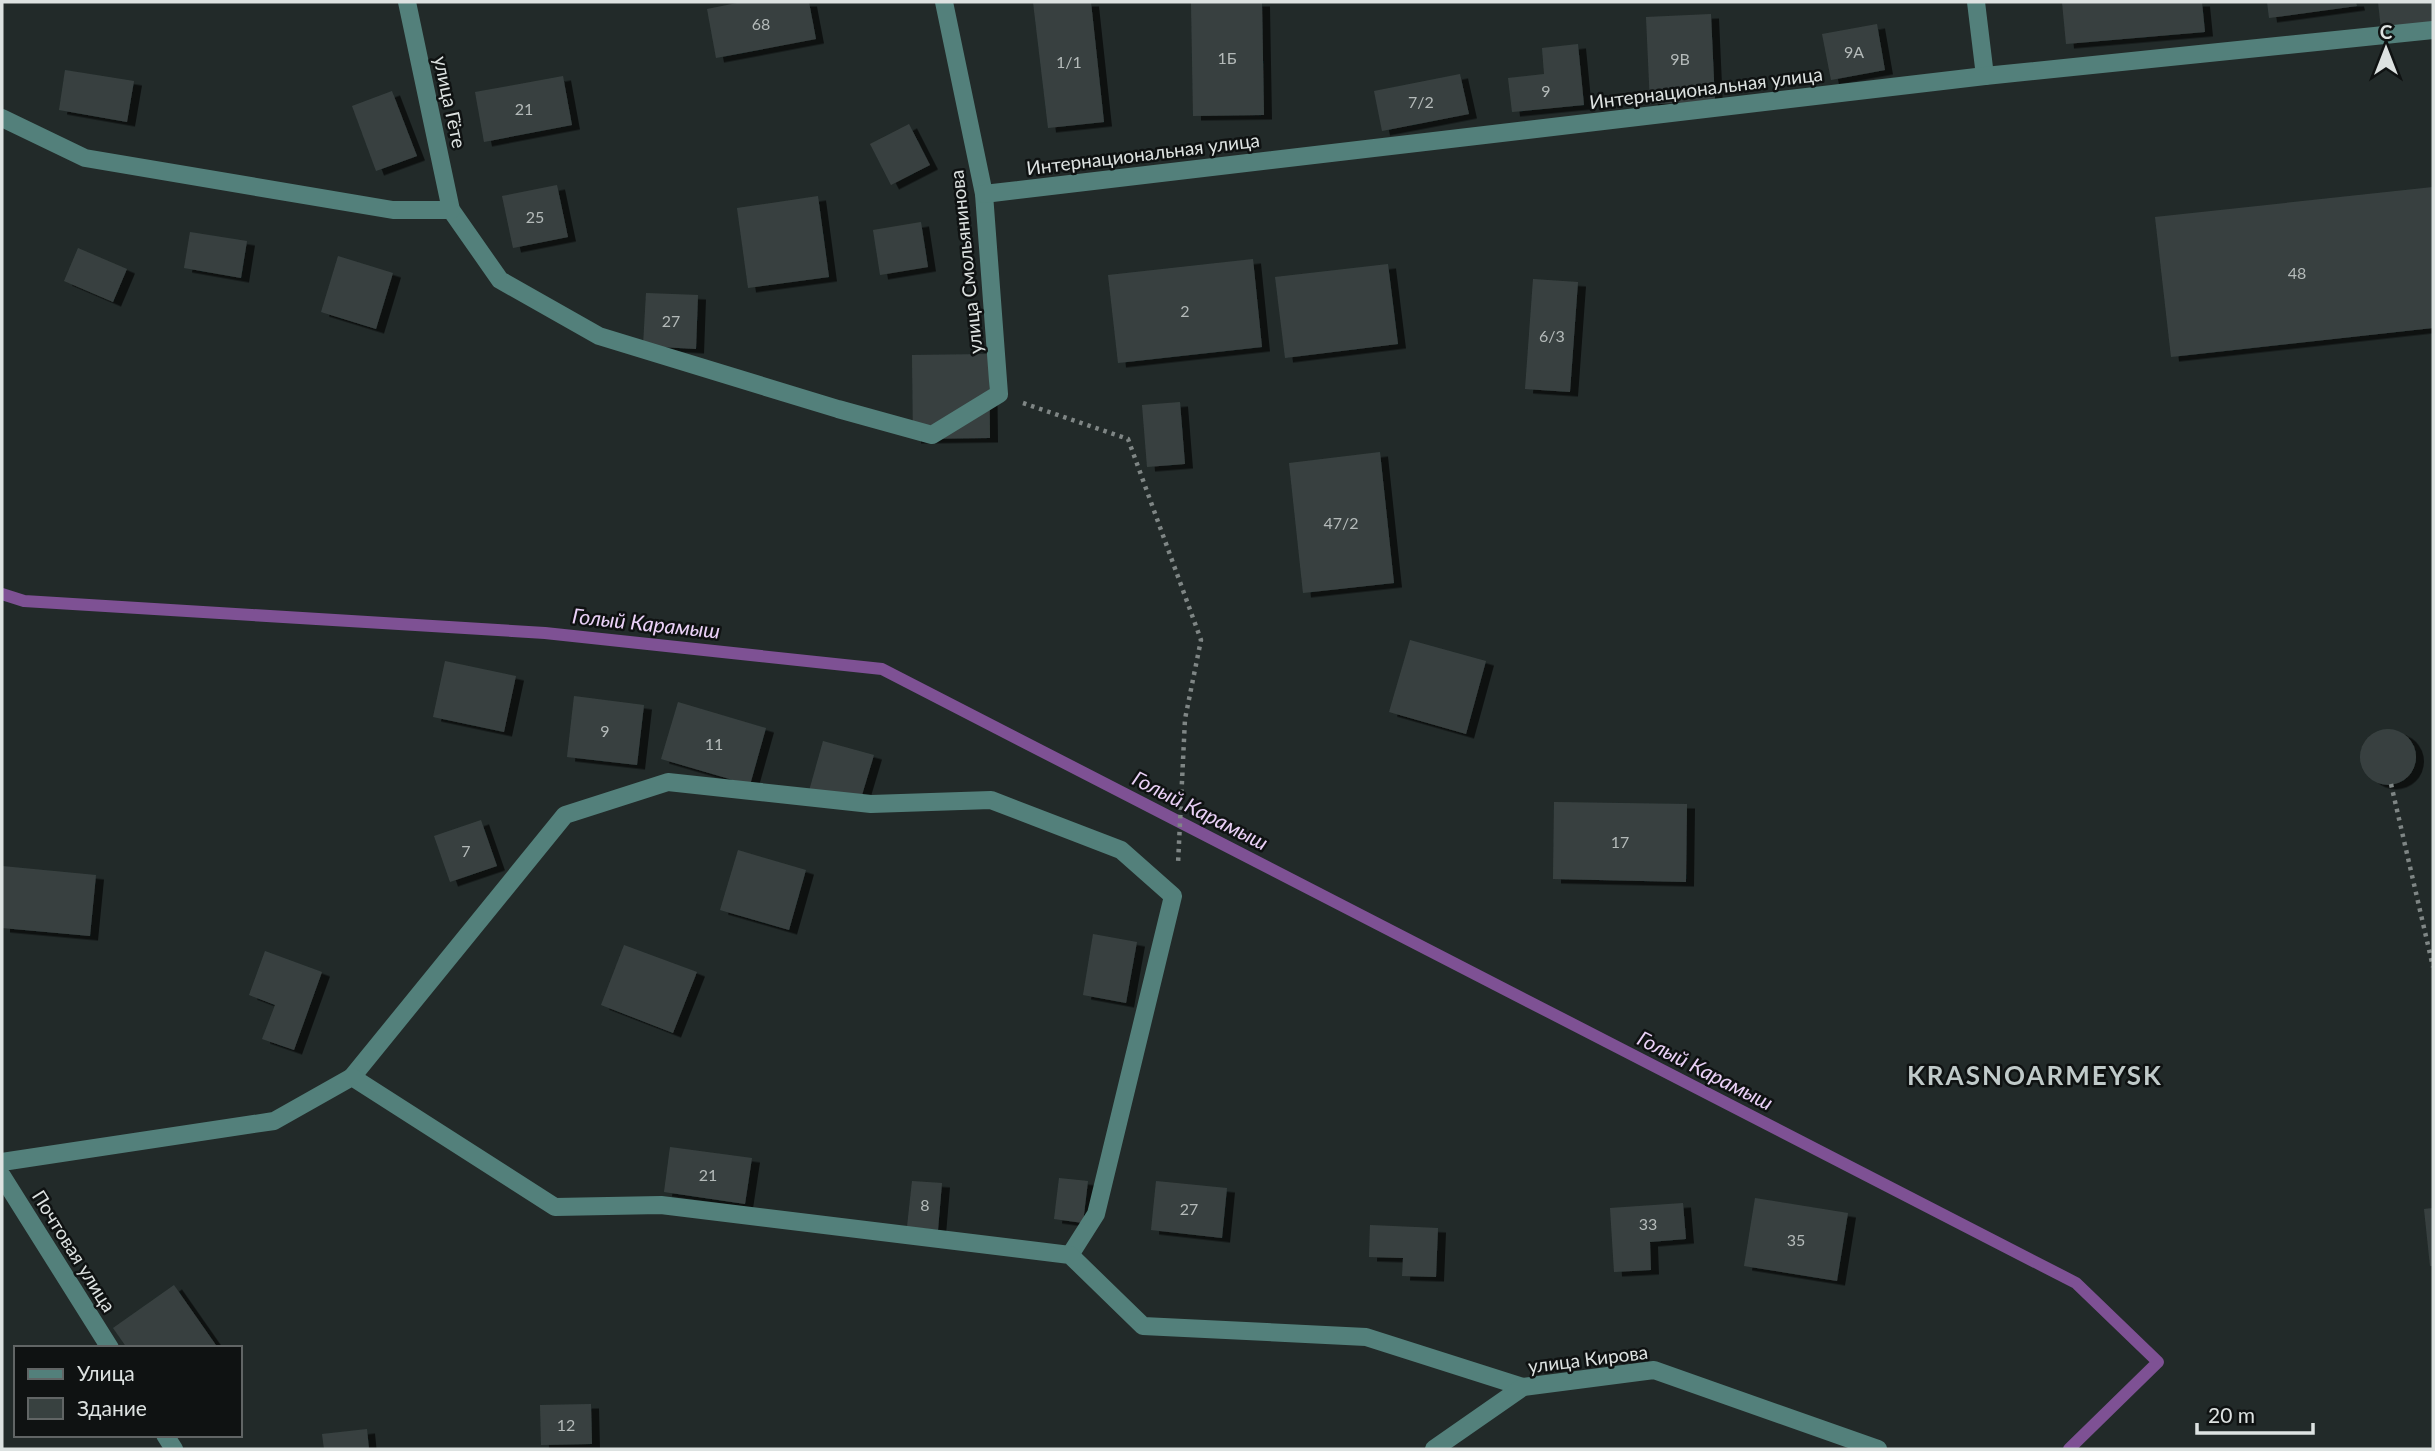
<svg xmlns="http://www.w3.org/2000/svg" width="2435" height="1451" font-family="Lato,sans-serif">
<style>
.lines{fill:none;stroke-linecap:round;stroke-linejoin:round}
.stream{stroke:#7e5194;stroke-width:12}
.building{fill:#384140;filter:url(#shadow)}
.path{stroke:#7f8685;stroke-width:4.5;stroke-dasharray:3.5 5;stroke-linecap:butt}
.minor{stroke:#53807b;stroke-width:18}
.labels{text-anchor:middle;stroke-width:5;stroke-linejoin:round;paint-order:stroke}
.number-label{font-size:16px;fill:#b4bab9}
.street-label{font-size:19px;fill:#dde2e1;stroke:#0f1212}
.water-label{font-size:21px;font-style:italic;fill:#ead1f7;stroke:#0f1212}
.district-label{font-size:26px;font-weight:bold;letter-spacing:2px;fill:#c0cac9;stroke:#0f1212}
</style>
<defs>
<filter id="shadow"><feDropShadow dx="8" dy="4.5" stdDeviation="0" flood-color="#0009"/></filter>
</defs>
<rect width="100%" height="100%" fill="#222a29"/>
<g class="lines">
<path class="stream" d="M2,594L24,601L545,633L882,669L2076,1283L2158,1362L2069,1449"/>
</g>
<g class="building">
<path d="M742,2H809L816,39L716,58L707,9Z"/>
<path d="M1033,2H1091L1104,122L1048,128Z"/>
<path d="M1191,2H1262L1264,115L1193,116Z"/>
<path d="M2062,2H2202L2205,32L2066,44Z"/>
<path d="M2267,2H2356L2357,6L2269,18Z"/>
<path d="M2378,2H2433V32L2382,38Z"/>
<path d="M1711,14L1715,102L1650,104L1646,17Z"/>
<path d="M1877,24L1885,70L1831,80L1822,34Z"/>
<path d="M1578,44L1584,105L1512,112L1508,78L1544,74L1542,48Z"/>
<path d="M65,70L134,81L127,122L59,110Z"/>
<path d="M1460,74L1469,114L1382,131L1374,91Z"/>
<path d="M563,76L572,125L484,142L475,92Z"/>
<path d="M392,91L417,156L376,171L352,106Z"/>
<path d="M909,124L930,165L891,185L870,144Z"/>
<path d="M557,185L568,237L513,248L502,196Z"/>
<path d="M2433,187V328L2171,357L2155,217Z"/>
<path d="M818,196L829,277L748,288L737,208Z"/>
<path d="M921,222L928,267L880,275L873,230Z"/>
<path d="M190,232L247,241L241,278L184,268Z"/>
<path d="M78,248L127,269L113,302L64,281Z"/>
<path d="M338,256L393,273L376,329L321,312Z"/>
<path d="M1253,259L1262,347L1118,363L1108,275Z"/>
<path d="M1388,264L1398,344L1285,358L1275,277Z"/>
<path d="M1533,279L1578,282L1570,392L1525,389Z"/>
<path d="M646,293L698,295L696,349L643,346Z"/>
<path d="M989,354L990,438L913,439L912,355Z"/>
<path d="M1180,402L1185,464L1147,467L1142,405Z"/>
<path d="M1380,452L1394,583L1303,593L1289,463Z"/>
<path d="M1410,640L1486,661L1466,734L1389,712Z"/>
<path d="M445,661L516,676L504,732L433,717Z"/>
<path d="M574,696L644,705L637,765L567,757Z"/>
<path d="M678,702L766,728L750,785L661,759Z"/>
<circle cx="2388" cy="757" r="28"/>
<path d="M823,741L874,755L859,805L809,791Z"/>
<path d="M1554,802L1687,804L1686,882L1553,879Z"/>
<path d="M481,820L497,866L450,882L434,836Z"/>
<path d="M738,850L806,870L789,930L720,910Z"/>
<path d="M2,866L96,875L90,936L2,928Z"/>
<path d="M1093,934L1137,942L1126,1003L1083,995Z"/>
<path d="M624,945L697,972L673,1033L601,1005Z"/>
<path d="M265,951L322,972L294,1050L262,1039L275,1005L249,995Z"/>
<path d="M670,1147L752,1158L745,1204L664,1192Z"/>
<path d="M1059,1178L1088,1181L1083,1223L1054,1219Z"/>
<path d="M912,1181L942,1183L938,1230L907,1227Z"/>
<path d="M1156,1181L1227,1188L1222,1238L1151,1230Z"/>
<path d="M1755,1198L1848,1213L1837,1281L1744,1266Z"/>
<path d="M1683,1203L1686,1239L1650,1242L1651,1270L1614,1272L1610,1208Z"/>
<path d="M2433,1208V1266H2430L2424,1209Z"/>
<path d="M1370,1225L1438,1228L1436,1277L1402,1276L1403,1258L1369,1257Z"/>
<path d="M174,1285L218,1348H127L113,1328Z"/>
<path d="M591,1404L592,1444L541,1445L540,1405Z"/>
<path d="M367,1429L369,1449H324L322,1434Z"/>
</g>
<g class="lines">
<g class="path">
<path d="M1023,403L1128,439L1201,640L1185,719L1178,864"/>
<path d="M2391,784L2433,967"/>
</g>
<g class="minor">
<path d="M407,2L451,210L500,280L599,336L838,409L932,435L999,394L984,194L944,2"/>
<path d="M1976,2L1985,76"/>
<path d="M2,118L85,158L393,210H451"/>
<path d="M984,194L1985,76L2433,30"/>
<path d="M352,1077L565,815L668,782L871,804L991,800L1121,850L1173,896L1096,1214L1070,1255"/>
<path d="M2,1162L274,1121L352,1077L555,1207L661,1205L1070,1255L1143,1326L1366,1337L1523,1387"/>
<path d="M2,1176L110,1348"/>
<path d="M165,1435L174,1449"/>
<path d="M1434,1449L1523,1387L1654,1370L1878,1449"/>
</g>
</g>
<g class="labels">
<g class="number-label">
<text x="761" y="30">68</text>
<text x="1854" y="58">9А</text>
<text x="1227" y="64">1Б</text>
<text x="1680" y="65">9В</text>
<text x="1069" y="68">1/1</text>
<text x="1546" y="97">9</text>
<text x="1421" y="108">7/2</text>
<text x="524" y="115">21</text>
<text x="535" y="223">25</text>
<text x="2297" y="279">48</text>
<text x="1185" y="317">2</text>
<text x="671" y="327">27</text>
<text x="1552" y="342">6/3</text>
<text x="1341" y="529">47/2</text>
<text x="605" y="737">9</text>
<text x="714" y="750">11</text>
<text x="1620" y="848">17</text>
<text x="466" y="857">7</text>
<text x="708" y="1181">21</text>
<text x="925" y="1211">8</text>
<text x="1189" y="1215">27</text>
<text x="1648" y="1230">33</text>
<text x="1796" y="1246">35</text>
<text x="566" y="1431">12</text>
</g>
<g class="street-label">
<text transform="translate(1706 88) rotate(-7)" y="7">Интернациональная улица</text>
<text transform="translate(450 102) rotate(78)" y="7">улица Гёте</text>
<text transform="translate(1143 154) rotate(-7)" y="7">Интернациональная улица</text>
<text transform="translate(966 262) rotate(-96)" y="7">улица Смольянинова</text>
<text transform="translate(74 1251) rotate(58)" y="7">Почтовая улица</text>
<text transform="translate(1588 1359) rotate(-7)" y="7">улица Кирова</text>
</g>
<g class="water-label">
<text transform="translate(646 624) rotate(6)" y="7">Голый Карамыш</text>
<text transform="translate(1200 811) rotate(27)" y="7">Голый Карамыш</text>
<text transform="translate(1705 1071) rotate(27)" y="7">Голый Карамыш</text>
</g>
<g class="district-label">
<text x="2035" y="1085">KRASNOARMEYSK</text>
</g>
</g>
<rect width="2435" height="1451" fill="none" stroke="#dde2e1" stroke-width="7"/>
<rect x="14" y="1346" width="228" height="91" fill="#0f1212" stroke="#616565" stroke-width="2"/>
<rect x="28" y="1369" width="35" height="10" fill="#53807b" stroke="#616565" stroke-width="2"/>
<text x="77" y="1381" font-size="21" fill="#dde2e1">Улица</text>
<rect x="28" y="1398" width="35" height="21" fill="#384140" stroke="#616565" stroke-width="2"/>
<text x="77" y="1416" font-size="21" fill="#dde2e1">Здание</text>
<g transform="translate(2386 49)" stroke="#0f1212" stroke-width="5" paint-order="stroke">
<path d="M0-5L12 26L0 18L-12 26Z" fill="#dde2e1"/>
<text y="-10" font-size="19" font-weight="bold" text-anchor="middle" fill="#dde2e1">С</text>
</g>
<path d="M2197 1423v10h116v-10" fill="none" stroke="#dde2e1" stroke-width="3.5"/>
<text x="2208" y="1423" font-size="21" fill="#dde2e1" stroke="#0f1212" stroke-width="5" paint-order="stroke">20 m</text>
</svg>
